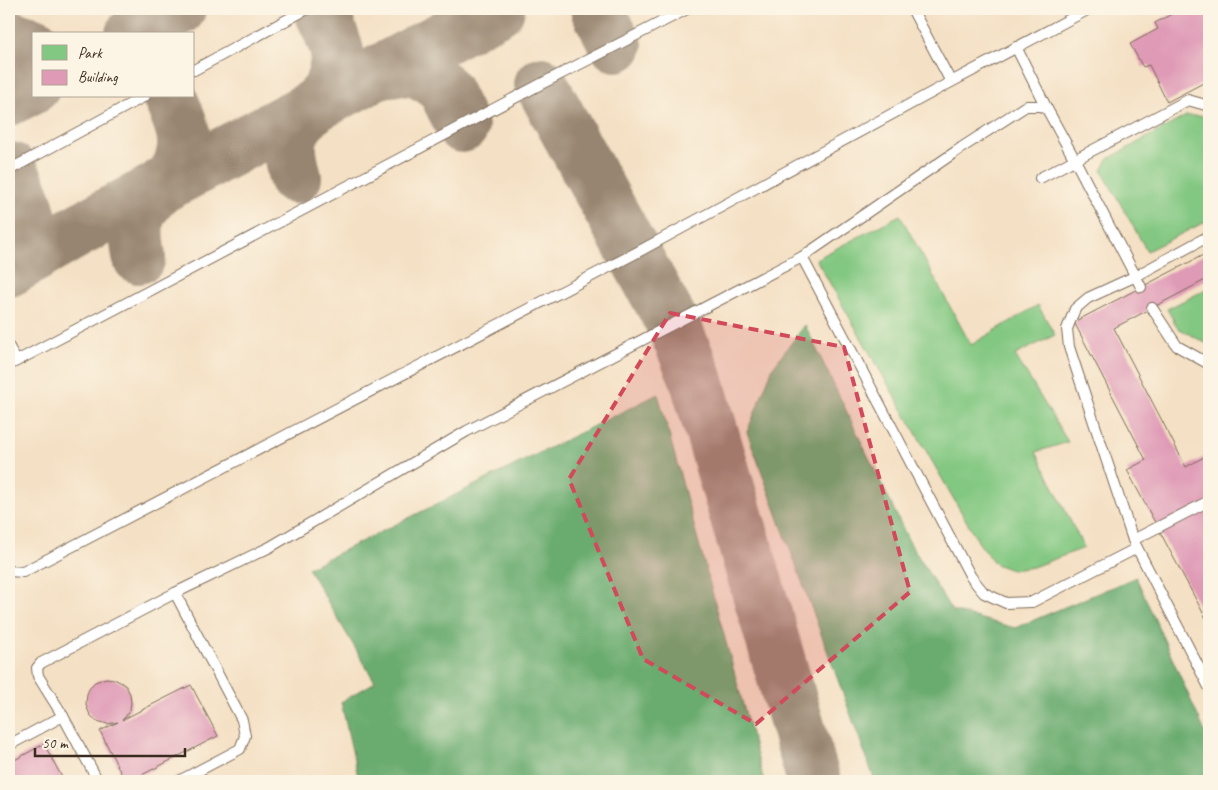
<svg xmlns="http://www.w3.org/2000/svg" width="1218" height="790" font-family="Caveat,sans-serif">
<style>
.green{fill:#83c882;stroke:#5f7950}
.forest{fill:#6aac70;stroke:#526b47}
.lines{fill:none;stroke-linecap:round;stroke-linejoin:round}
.taxiway{stroke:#988571;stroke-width:54}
.building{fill:#df9ab6}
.lane-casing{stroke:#7c6a58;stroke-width:12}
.lane{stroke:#fff;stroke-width:10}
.marked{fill:#d1495b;fill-opacity:0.2;stroke:#d1495b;stroke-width:4;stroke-dasharray:10 6;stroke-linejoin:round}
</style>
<rect width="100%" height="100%" fill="#fcf5e5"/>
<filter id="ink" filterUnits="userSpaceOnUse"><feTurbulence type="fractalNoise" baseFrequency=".02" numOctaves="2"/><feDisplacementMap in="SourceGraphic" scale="10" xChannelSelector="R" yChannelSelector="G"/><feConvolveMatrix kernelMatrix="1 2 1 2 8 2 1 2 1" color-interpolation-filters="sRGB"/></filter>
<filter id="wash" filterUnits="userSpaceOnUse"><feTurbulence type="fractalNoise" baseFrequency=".0096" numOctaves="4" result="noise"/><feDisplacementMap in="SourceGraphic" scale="20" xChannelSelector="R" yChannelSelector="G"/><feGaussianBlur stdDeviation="1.12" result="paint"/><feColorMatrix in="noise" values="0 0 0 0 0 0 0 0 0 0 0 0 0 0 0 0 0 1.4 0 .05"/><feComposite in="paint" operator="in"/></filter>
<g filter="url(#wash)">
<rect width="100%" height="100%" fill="#f4e0c4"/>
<g class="green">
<path d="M1186,116H1209V220L1147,251L1102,171L1108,159Z"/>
<path d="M900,215L971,345L1038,305L1055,335L1015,355L1068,442L1036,452L1084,548L1033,567L1012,570L995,564L979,543L816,259Z"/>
<path d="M1209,288V345L1178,328L1167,309Z"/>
</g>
<g class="forest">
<path d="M805,325L910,543L952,611L1015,628L1136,577L1209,741V781H875L747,432L773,367Z"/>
<path d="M658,394L764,781H359L341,702L375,682L308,568Z"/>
</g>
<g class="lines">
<g class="taxiway">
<path d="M597,9L616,45"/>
<path d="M132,34L179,9"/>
<path d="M9,36L19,40L34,44"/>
<path d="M381,71L401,69L417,71L434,80L445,91L462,126"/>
<path d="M541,84L673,324L695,375L814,781"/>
<path d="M9,99L34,86"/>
<path d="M295,177C292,166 289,154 290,142C293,120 314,109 327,93C331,87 333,79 335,71C336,65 338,58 337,52C334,37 326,23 320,9"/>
<path d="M139,257C137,243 134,228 139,214C144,202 154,193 163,184C167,181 172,177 175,173C193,147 181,121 169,96"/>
<path d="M9,267C15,261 23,255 27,247C38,221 22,192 11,169"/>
<path d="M9,270L77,231L498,9"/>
</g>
</g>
<g id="blocks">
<g class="building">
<path d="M1181,9H1209V80L1167,102L1149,65L1143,67L1130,44L1158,29L1155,23Z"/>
<path d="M1209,252V278L1114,328L1186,467L1204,457L1209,467V624L1127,470L1146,460L1074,322Z"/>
<path d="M106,678L114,679L122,683L126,686L130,694L131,703L130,709L126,716L122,720L191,685L218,736L130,781H125L100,731L118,722L108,724L97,721L90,715L86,705L87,694L90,687L95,682Z"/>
<path d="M44,744L64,781H16L9,768V763Z"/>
</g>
</g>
</g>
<g filter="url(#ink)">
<use href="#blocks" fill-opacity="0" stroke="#7c6a58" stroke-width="1"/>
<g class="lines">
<defs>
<g id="lane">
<path d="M912,9L951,82"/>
<path d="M1016,47L1047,109"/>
<path d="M194,70L307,9"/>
<path d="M9,170L145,96"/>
<path d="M1040,178L1188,100L1209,106"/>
<path d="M802,257L971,577L984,593L1006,603L1032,602L1137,548"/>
<path d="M1152,308L1177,346L1209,364"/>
<path d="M9,347L16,361"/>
<path d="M9,365L541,84L687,9"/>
<path d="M1209,501L1133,540L1209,687"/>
<path d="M1133,540L1069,347L1067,329L1075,309L1088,298L1136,276L1209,236"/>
<path d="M9,571L23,572L634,254L951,82L1089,9"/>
<path d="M175,593L242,720L245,736L240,749L179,781"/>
<path d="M9,745L63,716"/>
<path d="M98,781L63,716L38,676L37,668L41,663L175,593L270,547L467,431L802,257L961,148L1026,106H1040L1047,109L1075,160L1141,287"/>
</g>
</defs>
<use href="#lane" class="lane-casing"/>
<use href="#lane" class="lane"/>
</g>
</g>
<path class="marked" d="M670,313L844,347L910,592L756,724L643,659L569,479Z"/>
<rect width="1218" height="790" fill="none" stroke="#fcf5e5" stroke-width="30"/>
<rect x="32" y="32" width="162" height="65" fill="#fcf5e5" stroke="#afa495"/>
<rect x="42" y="45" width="25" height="15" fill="#83c882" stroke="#afa495"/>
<text x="78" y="58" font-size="15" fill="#3b2a1e">Park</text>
<rect x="42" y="70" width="25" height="15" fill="#df9ab6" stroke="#afa495"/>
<text x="78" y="82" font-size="15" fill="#3b2a1e">Building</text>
<path d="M35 748v8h150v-8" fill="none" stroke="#3b2a1e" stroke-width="2.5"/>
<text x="42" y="748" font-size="15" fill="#3b2a1e" stroke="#fcf5e5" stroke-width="4" paint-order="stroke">50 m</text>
</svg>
